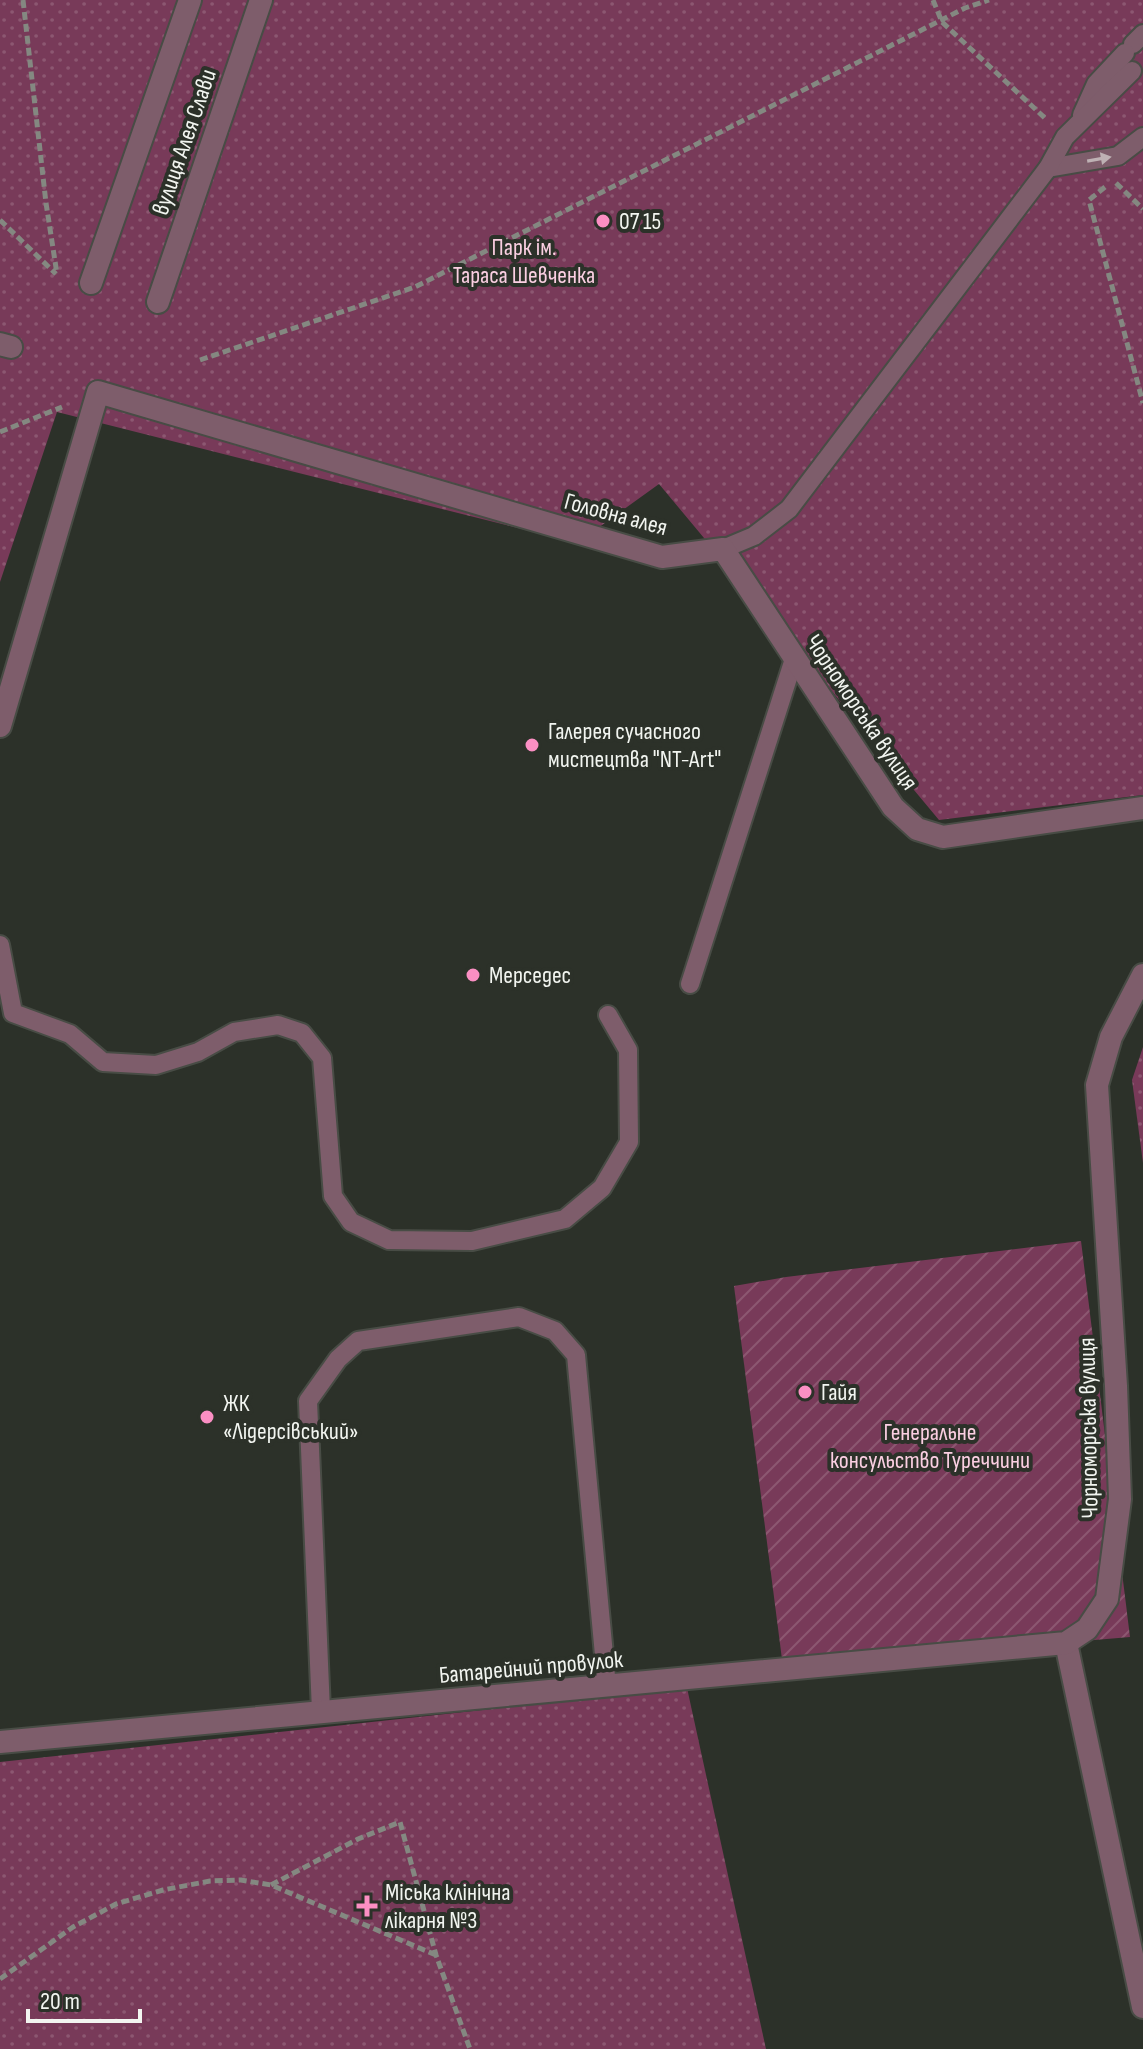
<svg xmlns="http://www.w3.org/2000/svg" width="1143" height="2049" font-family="'Sofia Sans Condensed',sans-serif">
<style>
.park{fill:url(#park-dots)}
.garden{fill:url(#garden-furrows)}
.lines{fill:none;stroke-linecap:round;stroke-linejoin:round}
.service-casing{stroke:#484c45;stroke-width:22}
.pedestrian-casing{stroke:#484c45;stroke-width:26}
.minor-casing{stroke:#484c45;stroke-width:26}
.path{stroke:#848881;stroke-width:5;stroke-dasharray:8 4;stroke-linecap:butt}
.service{stroke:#7e5d6b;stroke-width:18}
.pedestrian{stroke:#7e5d6b;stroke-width:22}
.minor{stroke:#7e5d6b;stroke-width:22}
.oneway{fill:#beb1b4}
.poi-dot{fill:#fb8fc3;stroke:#2c3129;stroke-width:3}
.labels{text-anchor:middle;stroke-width:8;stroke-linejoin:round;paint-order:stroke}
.street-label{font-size:24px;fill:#f2f5f0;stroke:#2c3129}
.poi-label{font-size:24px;fill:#f2f5f0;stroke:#2c3129;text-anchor:start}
.park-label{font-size:24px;fill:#fbcfe2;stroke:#2c3129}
</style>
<defs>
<pattern id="park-dots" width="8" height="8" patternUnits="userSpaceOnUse" patternTransform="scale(2)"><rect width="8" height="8" fill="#783a59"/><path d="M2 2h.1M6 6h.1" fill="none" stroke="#8c5771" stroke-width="1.8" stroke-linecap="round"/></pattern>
<pattern id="garden-furrows" width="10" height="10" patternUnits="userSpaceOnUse" patternTransform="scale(2)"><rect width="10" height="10" fill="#783a59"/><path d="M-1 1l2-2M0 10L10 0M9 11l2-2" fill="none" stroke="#8c5771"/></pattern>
</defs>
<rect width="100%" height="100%" fill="#2c3129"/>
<g class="park">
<path d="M0,0H1143V795L939,820L659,484L577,543L57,412L0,582Z"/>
<path d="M1143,1047V1163L1132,1080Z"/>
<path d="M687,1688L766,2049H0V1762Z"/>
</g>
<path class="garden" d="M1081,1241L1130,1637L783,1667L734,1286L786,1277Z"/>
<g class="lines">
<defs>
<g id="service">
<path d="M1133,44L1143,34"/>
<path d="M1082,115L1096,84L1125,53"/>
<path d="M1048,168L1118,156L1143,137"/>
<path d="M723,549L754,536L789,509L1048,168L1065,137L1132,71"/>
<path d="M0,945L13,1013L70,1034L103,1062L156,1065L198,1052L234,1032L278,1025L302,1033L322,1058L333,1196L351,1222L389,1240L472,1241L565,1219L602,1188L629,1142L628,1050L608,1015"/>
<path d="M690,984L794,659"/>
<path d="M321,1711L308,1401L338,1359L358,1341L519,1317L555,1331L576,1355L607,1687"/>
</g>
<g id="pedestrian">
<path d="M91,283L190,0"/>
<path d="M158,302L261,0"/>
<path d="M0,344L11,347"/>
</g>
<g id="minor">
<path d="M0,726L98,392L662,557L723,549L893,807L917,829L943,837L1143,808"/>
<path d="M1066,1643L1143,2007"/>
<path d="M0,1742L1066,1643L1087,1629L1107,1599L1120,1499L1116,1386L1097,1085L1111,1037L1143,975"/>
</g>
</defs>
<use href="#service" class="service-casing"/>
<use href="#pedestrian" class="pedestrian-casing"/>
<use href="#minor" class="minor-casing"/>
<g class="path">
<path d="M23,0L46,203L57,274"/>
<path d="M933,0L942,22L1047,120"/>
<path d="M1116,183L1143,209"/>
<path d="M1105,187L1089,200L1143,403"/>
<path d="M0,220L56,274"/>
<path d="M200,360L415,287L965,8L989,0"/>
<path d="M0,432L62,407"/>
<path d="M271,1885L358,1839L400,1822L436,1955L470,2049"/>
<path d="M0,1979L73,1927L116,1904L163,1890L210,1881L241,1880L271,1885L436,1955"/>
</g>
<use href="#service" class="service"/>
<use href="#pedestrian" class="pedestrian"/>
<use href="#minor" class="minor"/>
</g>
<defs><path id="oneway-solid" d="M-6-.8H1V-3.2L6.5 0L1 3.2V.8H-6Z" transform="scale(2)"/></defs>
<use class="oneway" href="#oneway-solid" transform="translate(1099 159) rotate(-10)"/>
<g class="poi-dot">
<circle cx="603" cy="221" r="8"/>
<circle cx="532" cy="745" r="8"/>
<circle cx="473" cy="975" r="8"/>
<circle cx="805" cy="1392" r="8"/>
<circle cx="207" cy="1417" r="8"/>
<path d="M363 1894h8v8h8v8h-8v8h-8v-8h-8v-8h8z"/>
</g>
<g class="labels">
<g class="street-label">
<text transform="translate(184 142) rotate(-71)" y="8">вулиця Алея Слави</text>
<text transform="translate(616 514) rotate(15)" y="8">Головна алея</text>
<text transform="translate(862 712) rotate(56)" y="8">Чорноморська вулиця</text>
<text transform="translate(1088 1428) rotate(-91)" y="8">Чорноморська вулиця</text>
<text transform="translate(531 1667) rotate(-5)" y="8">Батарейний провулок</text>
</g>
<g class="poi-label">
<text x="619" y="229">07 15</text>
<text x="548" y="739">Галерея сучасного<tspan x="548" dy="28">мистецтва "NT-Art"</tspan></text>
<text x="489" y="983">Мерседес</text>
<text x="821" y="1400">Гайя</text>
<text x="223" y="1411">ЖК<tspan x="223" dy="28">«Лідерсівський»</tspan></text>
<text x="385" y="1900">Міська клінічна<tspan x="385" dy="28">лікарня №3</tspan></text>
</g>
<g class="park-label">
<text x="524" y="255">Парк ім.<tspan x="524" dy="28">Тараса Шевченка</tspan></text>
<text x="930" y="1440">Генеральне<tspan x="930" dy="28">консульство Туреччини</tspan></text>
</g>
</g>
<path d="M28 2009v12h112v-12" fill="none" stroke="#f2f5f0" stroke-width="4"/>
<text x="40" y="2009" font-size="24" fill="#f2f5f0" stroke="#2c3129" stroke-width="6" paint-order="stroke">20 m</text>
</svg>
